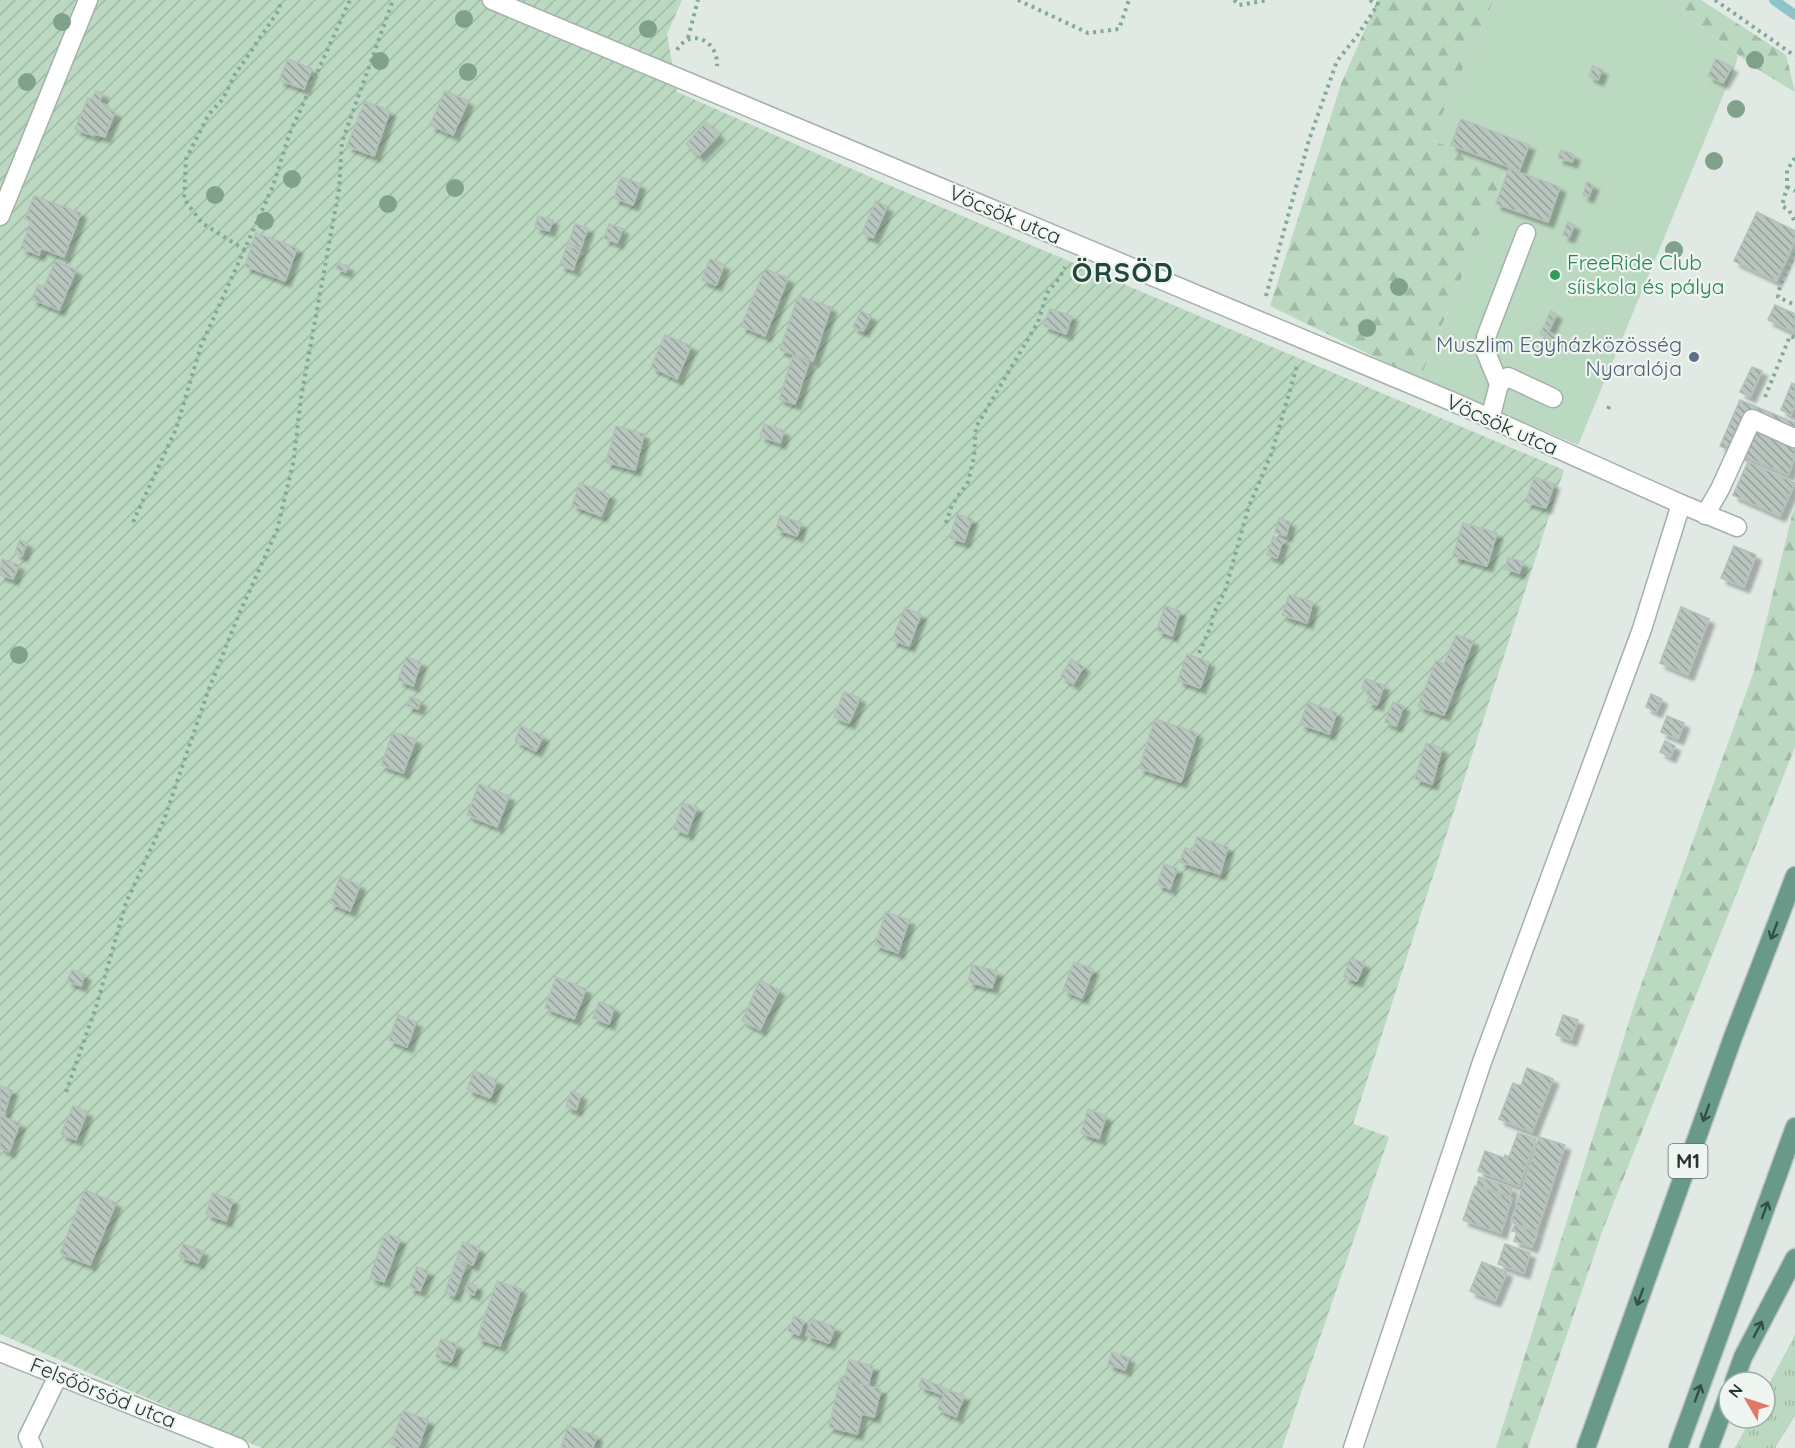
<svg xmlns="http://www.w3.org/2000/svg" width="1795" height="1448" font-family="Quicksand,sans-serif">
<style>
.grass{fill:url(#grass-tufts)}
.forest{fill:url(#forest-firs)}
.garden{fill:url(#garden-furrows)}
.pitch{fill:#bbd8c0}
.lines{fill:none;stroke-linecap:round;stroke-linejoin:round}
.stream{stroke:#8ec4c8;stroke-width:10}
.building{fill:url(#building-back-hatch);stroke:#b3c1ba;stroke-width:1.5;filter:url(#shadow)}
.service-casing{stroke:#a4b0aa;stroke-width:21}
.minor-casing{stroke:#a4b0aa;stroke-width:21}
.primary-casing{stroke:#bdc3c1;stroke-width:21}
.path{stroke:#84a999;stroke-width:4;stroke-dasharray:3 4.5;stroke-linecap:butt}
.service{stroke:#fff;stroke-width:18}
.minor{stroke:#fff;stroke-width:18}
.primary{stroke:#699988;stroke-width:18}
.tree{fill:#80a28b}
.oneway{stroke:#345045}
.leisure-dot{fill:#2e9e5b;stroke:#eff6f2;stroke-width:2}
.service-dot{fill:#5c6f8a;stroke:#eff6f2;stroke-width:2}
.labels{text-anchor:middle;stroke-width:4.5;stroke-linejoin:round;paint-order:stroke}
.shield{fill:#eff6f2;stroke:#60706a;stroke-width:1.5}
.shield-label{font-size:20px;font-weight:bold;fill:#23372f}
.street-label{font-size:21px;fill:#23372f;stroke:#eff6f2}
.leisure-label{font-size:21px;fill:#27864d;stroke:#eff6f2;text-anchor:start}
.service-label{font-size:21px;fill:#4e5e75;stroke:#eff6f2;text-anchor:end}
.district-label{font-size:27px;font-weight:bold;letter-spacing:1.5px;fill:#21463a;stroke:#eff6f2}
</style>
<defs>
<pattern id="grass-tufts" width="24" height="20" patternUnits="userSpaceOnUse" patternTransform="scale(1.5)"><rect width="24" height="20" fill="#bbd8c0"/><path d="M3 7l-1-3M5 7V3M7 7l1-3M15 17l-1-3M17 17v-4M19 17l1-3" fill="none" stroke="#a0baa5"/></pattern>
<pattern id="forest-firs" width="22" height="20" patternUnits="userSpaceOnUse" patternTransform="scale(1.5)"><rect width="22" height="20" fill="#bbd8c0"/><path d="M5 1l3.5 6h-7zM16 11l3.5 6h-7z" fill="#a0baa5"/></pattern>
<pattern id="garden-furrows" width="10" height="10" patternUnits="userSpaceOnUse" patternTransform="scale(1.5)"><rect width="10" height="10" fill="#bbd8c0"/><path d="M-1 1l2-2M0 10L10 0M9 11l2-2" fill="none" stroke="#a0baa5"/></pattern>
<pattern id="building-back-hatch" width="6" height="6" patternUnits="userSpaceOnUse" patternTransform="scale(1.5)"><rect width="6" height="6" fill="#b8c6bf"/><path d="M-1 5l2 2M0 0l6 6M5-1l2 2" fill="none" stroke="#95a29c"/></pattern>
<filter id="shadow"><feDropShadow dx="5.5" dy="5.5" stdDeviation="1.5" flood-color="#0004"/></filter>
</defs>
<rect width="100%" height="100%" fill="#e0e9e4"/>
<path class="grass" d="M1795,1335V1416L1775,1448H1735L1751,1418H1765V1391Z"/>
<g class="forest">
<path d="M1378,0H1494L1431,139L1505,172L1420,379L1270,306L1341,84Z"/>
<path d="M1666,0H1701L1786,55L1795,92L1757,69Z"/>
<path d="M1795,509V747L1602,1232L1528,1448H1496L1636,999L1754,671L1792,515Z"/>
</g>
<path class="garden" d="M0,0H682L667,34L677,92L877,180L1564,470L1353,1124L1389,1137L1282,1448H262L0,1334Z"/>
<path class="pitch" d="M1494,0H1666L1738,55L1735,67L1578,445L1420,379L1505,172L1431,139Z"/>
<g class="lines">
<path class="stream" d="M1774,0L1795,15"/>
</g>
<g class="building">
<path d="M288,59L312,69L304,89L279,80Z"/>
<path d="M1716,59L1732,67L1723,83L1708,76Z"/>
<path d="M1593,66L1602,70L1598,80L1589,76Z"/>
<path d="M96,91L103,93L99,102L106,105L105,108L115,112L105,137L95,134L94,136L75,129L88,98L92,99Z"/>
<path d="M445,91L468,101L453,135L430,125Z"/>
<path d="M365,101L390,111L374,156L347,146Z"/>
<path d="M1461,119L1529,145L1519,171L1451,145Z"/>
<path d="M706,122L719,135L699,156L686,144Z"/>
<path d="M1561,150L1574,155L1572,162L1558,158Z"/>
<path d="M1509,169L1560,187L1548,222L1496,204Z"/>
<path d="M621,177L640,184L633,205L614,198Z"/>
<path d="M1587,182L1593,185L1588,197L1583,195Z"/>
<path d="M34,196L81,213L64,257L41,248L39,255L21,248L31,221L25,219Z"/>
<path d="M876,201L887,207L873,238L862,233Z"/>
<path d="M1757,212L1795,231V241L1776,281L1734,261Z"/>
<path d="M538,216L553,220L549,231L535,227Z"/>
<path d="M1568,222L1574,225L1569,237L1563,235Z"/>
<path d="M575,224L588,228L581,248L568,244Z"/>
<path d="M609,224L623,229L617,243L604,238Z"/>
<path d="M256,233L297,248L285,281L245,266Z"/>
<path d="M567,246L580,250L573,270L560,265Z"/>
<path d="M710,259L724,265L716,285L702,280Z"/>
<path d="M55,261L76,270L59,310L32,299L38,285L44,287Z"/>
<path d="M338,263L348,266L346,272L336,269Z"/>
<path d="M765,269L788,278L765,336L741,326Z"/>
<path d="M798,296L831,307L813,361L780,350Z"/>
<path d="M1775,305L1795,314V333L1768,320Z"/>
<path d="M1050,309L1072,316L1066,334L1044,326Z"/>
<path d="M861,311L871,316L863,331L853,327Z"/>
<path d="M1551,311L1556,314L1548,332L1558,336L1555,344L1543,339L1545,336L1540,334Z"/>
<path d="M665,335L691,346L677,379L651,367Z"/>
<path d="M793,356L809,362L795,404L779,399Z"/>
<path d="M1752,367L1762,371L1750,397L1740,392Z"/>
<path d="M1792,383L1795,385V405L1791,415L1781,410Z"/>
<path d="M1740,400L1795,423V457L1788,475L1720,446Z"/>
<path d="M764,424L784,431L780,443L760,436Z"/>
<path d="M616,426L644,434L635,470L606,462Z"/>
<path d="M1748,462L1795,483L1780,516L1733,495Z"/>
<path d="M1534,477L1554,484L1546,508L1526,502Z"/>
<path d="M580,483L610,495L601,516L572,505Z"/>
<path d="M957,514L972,519L964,542L950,538Z"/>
<path d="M780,516L801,523L797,536L776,529Z"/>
<path d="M1279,518L1290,522L1286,536L1275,532Z"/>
<path d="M1463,523L1497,533L1487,566L1453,556Z"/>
<path d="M1273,537L1283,540L1277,558L1267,555Z"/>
<path d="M20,540L27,543L22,556L15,553Z"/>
<path d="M1734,546L1756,555L1744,587L1721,578Z"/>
<path d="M1508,558L1523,562L1519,573L1505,569Z"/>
<path d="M2,559L19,565L13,579L0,575Z"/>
<path d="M1289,595L1313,602L1307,623L1282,615Z"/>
<path d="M1165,606L1180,611L1172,636L1157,630Z"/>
<path d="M1681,607L1709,619L1688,675L1660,663Z"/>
<path d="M905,608L921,614L909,646L892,640Z"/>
<path d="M1456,635L1473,641L1444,715L1418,706L1436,661L1444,664Z"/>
<path d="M1187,654L1209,662L1200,688L1178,680Z"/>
<path d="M406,657L421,662L413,686L398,680Z"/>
<path d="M1071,659L1084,667L1073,684L1061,676Z"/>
<path d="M1365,679L1384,685L1377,705L1367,702L1371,691L1362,688Z"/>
<path d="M844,692L860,698L849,723L834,717Z"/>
<path d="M1651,694L1662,699L1656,712L1646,707Z"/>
<path d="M410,697L421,701L418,709L407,706Z"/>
<path d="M1308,702L1337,713L1329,734L1300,724Z"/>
<path d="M1393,702L1404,706L1396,726L1385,722Z"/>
<path d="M1667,716L1684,723L1678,739L1661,732Z"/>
<path d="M1155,719L1197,733L1181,782L1139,768Z"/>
<path d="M521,726L543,736L536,751L515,741Z"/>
<path d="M393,732L416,739L403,773L381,765Z"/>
<path d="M1665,741L1675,746L1670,757L1660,752Z"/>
<path d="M1426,743L1442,748L1432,784L1415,779Z"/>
<path d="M479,784L509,796L497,827L467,815Z"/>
<path d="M683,803L697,807L687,834L674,829Z"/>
<path d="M1197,837L1228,847L1220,874L1180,862L1185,848L1193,851Z"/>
<path d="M1164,864L1177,869L1170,889L1157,884Z"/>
<path d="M340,877L360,885L350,911L330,903Z"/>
<path d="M886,912L909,920L898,953L875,945Z"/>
<path d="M1350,958L1364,963L1357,981L1344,977Z"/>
<path d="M1074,962L1093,969L1082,998L1063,990Z"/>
<path d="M972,965L997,971L992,988L968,982Z"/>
<path d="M72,970L85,975L81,986L67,981Z"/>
<path d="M556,977L586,989L574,1019L545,1008Z"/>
<path d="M760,980L779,990L760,1030L742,1021Z"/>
<path d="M599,1002L614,1007L609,1024L593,1018Z"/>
<path d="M398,1015L416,1022L407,1047L389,1040Z"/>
<path d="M1563,1015L1578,1020L1571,1040L1556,1035Z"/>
<path d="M1527,1068L1553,1079L1532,1132L1499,1119L1513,1083L1521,1086Z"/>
<path d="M474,1071L497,1080L490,1098L467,1089Z"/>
<path d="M0,1086L12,1090L3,1117L0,1116Z"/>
<path d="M571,1091L581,1095L576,1110L566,1107Z"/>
<path d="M73,1106L87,1112L76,1140L61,1134Z"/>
<path d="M1088,1109L1106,1116L1099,1139L1081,1133Z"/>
<path d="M0,1116L20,1123L9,1152L0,1148Z"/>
<path d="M1518,1133L1536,1139L1519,1186L1478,1171L1485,1151L1504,1158L1505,1155L1509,1157Z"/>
<path d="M1539,1137L1565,1145L1537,1231L1511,1222Z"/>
<path d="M1479,1177L1512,1188L1510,1196L1477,1185Z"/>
<path d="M1475,1186L1512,1198L1501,1233L1463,1220Z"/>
<path d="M85,1190L116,1203L90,1265L60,1253Z"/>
<path d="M213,1193L233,1200L226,1221L206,1214Z"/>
<path d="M1515,1225L1537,1233L1532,1247L1514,1241L1517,1232L1512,1231Z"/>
<path d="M385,1233L400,1239L384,1282L370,1277Z"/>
<path d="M463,1242L479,1248L473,1265L457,1259Z"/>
<path d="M183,1244L203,1251L198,1263L179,1256Z"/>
<path d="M1505,1244L1530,1253L1524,1273L1498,1264Z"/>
<path d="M456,1261L466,1265L454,1296L445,1292Z"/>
<path d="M1482,1262L1507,1272L1495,1301L1470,1291Z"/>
<path d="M417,1267L428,1271L420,1291L409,1287Z"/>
<path d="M497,1281L521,1289L500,1346L477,1338Z"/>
<path d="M469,1283L477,1286L474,1295L465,1291Z"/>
<path d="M794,1316L804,1321L799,1335L788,1331Z"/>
<path d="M812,1319L835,1327L829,1343L806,1335Z"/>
<path d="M441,1339L457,1344L451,1362L436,1357Z"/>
<path d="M1112,1352L1129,1358L1125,1370L1108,1364Z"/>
<path d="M849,1360L873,1366L868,1386L844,1380Z"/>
<path d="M922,1378L946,1389L943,1395L919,1386Z"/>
<path d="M840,1379L881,1389L874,1417L862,1414L857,1434L829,1427Z"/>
<path d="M946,1389L964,1396L956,1417L938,1409Z"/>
<path d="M403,1411L428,1420L418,1448H403L391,1444Z"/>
<path d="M568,1426L597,1436L593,1448H561Z"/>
</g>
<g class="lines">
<defs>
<g id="service">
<path d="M1499,384L1508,377L1553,398"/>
<path d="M1490,419L1499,384L1485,350L1486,337L1526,233"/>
<path d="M1681,504L1737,527"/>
<path d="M1705,515L1720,489L1752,419L1794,438L1795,437"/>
<path d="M33,1448L28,1437L58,1376"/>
</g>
<g id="minor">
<path d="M492,0L1451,401L1681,504L1642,629L1482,1062L1353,1448"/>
<path d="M0,216L88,0"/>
<path d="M0,1352L239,1448"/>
</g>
<g id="primary">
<path d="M1734,1382L1743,1357L1795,1258"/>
<path d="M1586,1448L1733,1037L1795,876"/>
<path d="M1678,1448L1795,1127"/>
<path d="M1709,1448L1729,1394"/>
</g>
</defs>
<use href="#service" class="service-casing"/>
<use href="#minor" class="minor-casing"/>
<use href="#primary" class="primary-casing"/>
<g class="path">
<path d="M1018,0L1088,33L1119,29L1129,0"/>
<path d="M1234,0L1239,5L1269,0"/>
<path d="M1370,0L1377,6"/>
<path d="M1715,0L1795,56"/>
<path d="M688,38L698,0"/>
<path d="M677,50C691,26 719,42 717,66"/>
<path d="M1795,158L1787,170V187L1782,206L1789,210L1795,222"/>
<path d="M1787,187L1795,191"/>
<path d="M245,250L202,223L184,199L186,159L209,114L223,99L234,76L279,10L281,0"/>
<path d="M1795,253L1780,286L1778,297L1795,305"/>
<path d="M1266,296L1309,140L1337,61L1357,36L1377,6L1379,0"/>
<path d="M1765,397L1790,336L1795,338"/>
<path d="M1608,409L1611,402"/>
<path d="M133,522L176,429L201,346L273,186L289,135L350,0"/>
<path d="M946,523L952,505L968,482L974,457L976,427L1038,322L1047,293L1060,277L1065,267"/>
<path d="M1199,653L1211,626L1213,615L1225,591L1248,509L1272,452L1297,366"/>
<path d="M66,1092L96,1007L126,903L164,820L207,694L239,614L277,530L293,464L301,398L339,189L342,142L393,0"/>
</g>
<use href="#service" class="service"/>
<use href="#minor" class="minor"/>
<use href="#primary" class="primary"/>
</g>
<g class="tree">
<circle cx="464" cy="19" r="9"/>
<circle cx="62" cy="22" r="9"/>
<circle cx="648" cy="29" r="9"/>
<circle cx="1755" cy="60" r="9"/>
<circle cx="380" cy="61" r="9"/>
<circle cx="468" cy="72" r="9"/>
<circle cx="27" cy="82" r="9"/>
<circle cx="1736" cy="109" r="9"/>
<circle cx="1714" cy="161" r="9"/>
<circle cx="292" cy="179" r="9"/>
<circle cx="455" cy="188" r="9"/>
<circle cx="215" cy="195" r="9"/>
<circle cx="388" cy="204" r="9"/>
<circle cx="265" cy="221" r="9"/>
<circle cx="1674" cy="250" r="9"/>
<circle cx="1399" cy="287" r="9"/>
<circle cx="1367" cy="328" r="9"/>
<circle cx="19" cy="655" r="9"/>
</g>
<defs><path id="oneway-shaft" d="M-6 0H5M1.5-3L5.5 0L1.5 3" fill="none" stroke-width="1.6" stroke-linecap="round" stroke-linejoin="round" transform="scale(1.5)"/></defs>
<g class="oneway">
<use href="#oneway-shaft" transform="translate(1774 931) rotate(111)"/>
<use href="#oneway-shaft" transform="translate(1706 1113) rotate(110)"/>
<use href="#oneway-shaft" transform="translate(1765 1210) rotate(-70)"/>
<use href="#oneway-shaft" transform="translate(1640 1297) rotate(110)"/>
<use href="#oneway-shaft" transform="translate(1758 1329) rotate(-62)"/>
<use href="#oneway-shaft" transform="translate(1698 1393) rotate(-70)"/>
</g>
<circle class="leisure-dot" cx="1555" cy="275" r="6"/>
<circle class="service-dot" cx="1694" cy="357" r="6"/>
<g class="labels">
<rect class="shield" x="1668.5" y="1144" width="39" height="34" rx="4.5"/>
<g class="shield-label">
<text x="1688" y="1168">M1</text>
</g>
<g class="street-label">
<text transform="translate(1005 215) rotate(23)" y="7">Vöcsök utca</text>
<text transform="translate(1502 425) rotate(24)" y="7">Vöcsök utca</text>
<text transform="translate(103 1393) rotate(22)" y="7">Felsőörsöd utca</text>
</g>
<g class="leisure-label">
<text x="1567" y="270">FreeRide Club<tspan x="1567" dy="24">síiskola és pálya</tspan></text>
</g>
<g class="service-label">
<text x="1682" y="352">Muszlim Egyházközösség<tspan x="1682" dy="24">Nyaralója</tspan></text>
</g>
<g class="district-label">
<text x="1123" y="282">ÖRSÖD</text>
</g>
</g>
<g transform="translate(1747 1400) rotate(309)"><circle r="28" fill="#eff6f2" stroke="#9daaa4" stroke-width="1.5"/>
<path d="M0-4.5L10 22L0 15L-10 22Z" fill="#e17866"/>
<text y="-9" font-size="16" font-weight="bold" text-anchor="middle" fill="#23372f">N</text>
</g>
</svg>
